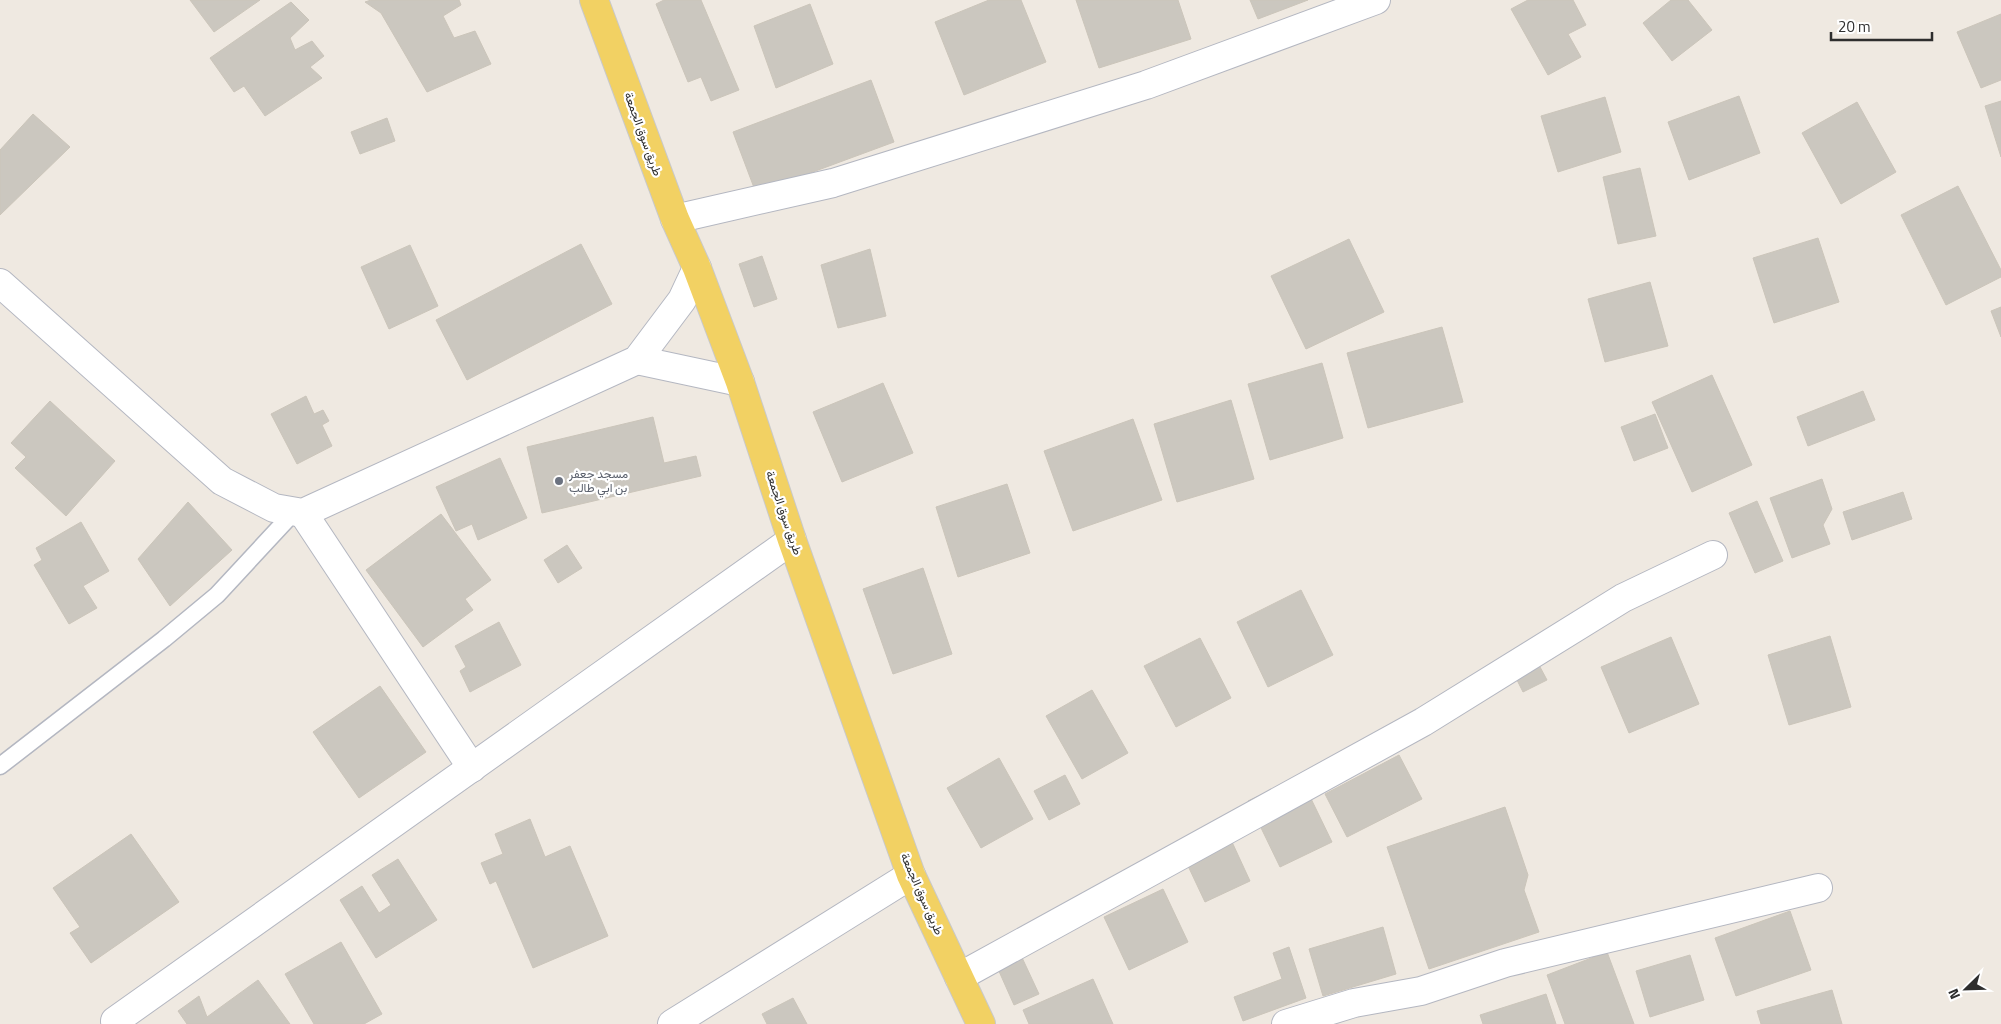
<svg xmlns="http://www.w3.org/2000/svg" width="2001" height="1024" font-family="'Titillium Web',Vazirmatn,sans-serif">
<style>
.building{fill:#cbc7bf;stroke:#cbc5ba}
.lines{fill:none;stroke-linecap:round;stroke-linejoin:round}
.service-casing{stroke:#b4b7c1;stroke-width:19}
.minor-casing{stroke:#b4b7c1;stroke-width:30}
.tertiary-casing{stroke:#b4b7c1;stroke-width:30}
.primary-casing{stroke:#c9c9c9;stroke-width:30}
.service{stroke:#fff;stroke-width:16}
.minor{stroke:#fff;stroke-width:28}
.tertiary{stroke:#fff;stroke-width:28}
.primary{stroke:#f2d163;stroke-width:28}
.worship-dot{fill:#6b7280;stroke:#fff;stroke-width:2}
.labels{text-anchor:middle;stroke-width:4.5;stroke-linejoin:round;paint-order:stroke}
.street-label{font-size:12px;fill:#2e2e2e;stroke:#fff}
.worship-label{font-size:12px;fill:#5b616d;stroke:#fff;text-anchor:start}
</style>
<rect width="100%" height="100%" fill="#efe9e1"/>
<g class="building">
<path d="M190,0H260L214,32Z"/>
<path d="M371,0H459L461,5L443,16L454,38L475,31L491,64L427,92L381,13L365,2Z"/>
<path d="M664,0H701L739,90L711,101L701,77L688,82L656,4Z"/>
<path d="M989,0H1021L1046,62L964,95L935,22Z"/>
<path d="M1076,0H1178L1191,39L1099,68Z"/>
<path d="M1250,0H1308L1258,19Z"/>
<path d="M1528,0H1573L1586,25L1568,34L1581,57L1548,75L1511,9Z"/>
<path d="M1671,0H1688L1712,30L1672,61L1643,23Z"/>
<path d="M291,2L309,20L290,38L295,50L312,41L324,56L310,67L322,78L265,116L244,86L234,92L210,58Z"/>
<path d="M810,4L833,64L776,88L754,26Z"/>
<path d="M2001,14V80L1981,88L1957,32Z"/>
<path d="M871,80L894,142L756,193L733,132Z"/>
<path d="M1739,96L1760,153L1689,180L1668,122Z"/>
<path d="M1605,97L1621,152L1558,172L1541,116Z"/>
<path d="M2001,101V157L1985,106Z"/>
<path d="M1857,102L1896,172L1841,204L1802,133Z"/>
<path d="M33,114L70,147L0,215V150Z"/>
<path d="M387,118L395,141L360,154L351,132Z"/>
<path d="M1640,168L1656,236L1618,244L1603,177Z"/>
<path d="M1958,186L2001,270V277L1946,305L1901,215Z"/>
<path d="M1818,238L1839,302L1774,323L1753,258Z"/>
<path d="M1349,239L1384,312L1306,349L1271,276Z"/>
<path d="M581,244L612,304L467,380L436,320Z"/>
<path d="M410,245L438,306L389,329L361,267Z"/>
<path d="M870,249L886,316L838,328L821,265Z"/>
<path d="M762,256L777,299L754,307L739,264Z"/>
<path d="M1650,282L1668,346L1605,362L1588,299Z"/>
<path d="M2001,307V337L1991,311Z"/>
<path d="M1442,327L1463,402L1368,428L1347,353Z"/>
<path d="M1322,363L1343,438L1270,460L1248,384Z"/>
<path d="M1712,375L1752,465L1692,492L1652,402Z"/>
<path d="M883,383L913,453L842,482L813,412Z"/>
<path d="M1863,391L1875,420L1808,446L1797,417Z"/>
<path d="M306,396L314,414L323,410L329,421L322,425L332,446L297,464L271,414Z"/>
<path d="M1231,400L1254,479L1177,502L1154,424Z"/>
<path d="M50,401L115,461L66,516L15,468L26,457L11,443Z"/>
<path d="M1655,414L1668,448L1634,461L1621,427Z"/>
<path d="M653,417L664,463L696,456L701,476L542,513L527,447Z"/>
<path d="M1133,419L1162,500L1073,531L1044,451Z"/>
<path d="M500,458L527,518L478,540L472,524L456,531L436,487Z"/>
<path d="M1822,479L1832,509L1823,525L1830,544L1792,558L1770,498Z"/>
<path d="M1007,484L1030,553L958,577L936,507Z"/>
<path d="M1903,492L1912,519L1852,540L1843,512Z"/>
<path d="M1757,501L1783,561L1755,573L1729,513Z"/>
<path d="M188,502L232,550L170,606L138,559Z"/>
<path d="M441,514L491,580L465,599L473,610L423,647L366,570Z"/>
<path d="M81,522L109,571L83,586L97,608L69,624L34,565L42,560L36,548Z"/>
<path d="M567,545L582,568L558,583L544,560Z"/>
<path d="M923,568L952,654L893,674L863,589Z"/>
<path d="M1301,590L1333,655L1268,687L1237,622Z"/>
<path d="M499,622L521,665L470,692L460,671L466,667L455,646Z"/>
<path d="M1830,636L1851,707L1789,725L1768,655Z"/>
<path d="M1671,637L1699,704L1629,733L1601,667Z"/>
<path d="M1200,638L1231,698L1176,727L1144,666Z"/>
<path d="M1532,652L1547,680L1523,692L1509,664Z"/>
<path d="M380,686L426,752L359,798L313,732Z"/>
<path d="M1092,690L1128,753L1082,779L1046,716Z"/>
<path d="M1399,755L1422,799L1347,837L1325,794Z"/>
<path d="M999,758L1033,819L981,848L947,788Z"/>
<path d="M1065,775L1080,804L1049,820L1034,791Z"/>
<path d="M1300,776L1332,842L1280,867L1248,801Z"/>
<path d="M1505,807L1528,875L1524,890L1539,932L1429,969L1387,847Z"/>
<path d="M530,819L545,857L570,846L608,936L533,968L496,881L490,884L481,863L503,854L495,834Z"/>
<path d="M1226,829L1250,881L1205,902L1181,851Z"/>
<path d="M131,834L179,902L91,963L70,933L80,927L53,888Z"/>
<path d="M398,859L437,920L376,958L340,900L362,886L379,913L391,905L372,875Z"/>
<path d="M1163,889L1188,942L1129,970L1104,917Z"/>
<path d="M1790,911L1811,970L1736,996L1715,938Z"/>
<path d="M1383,927L1396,974L1323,996L1309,949Z"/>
<path d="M341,942L382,1014L364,1024H314L285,974Z"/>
<path d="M1289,947L1306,998L1243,1021L1234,997L1282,979L1273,953Z"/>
<path d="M1018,949L1039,994L1014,1005L994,960Z"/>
<path d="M1607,952L1634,1024H1565L1547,975Z"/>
<path d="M1690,955L1704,1000L1650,1017L1636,971Z"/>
<path d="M1093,979L1113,1024H1029L1023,1010Z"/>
<path d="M258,980L290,1024H187L178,1011L199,996L207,1017Z"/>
<path d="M1832,990L1842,1024H1761L1757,1011Z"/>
<path d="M1546,994L1556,1024H1483L1480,1015Z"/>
<path d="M793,998L807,1024H767L762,1014Z"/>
</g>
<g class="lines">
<defs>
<path id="service" d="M0,766L164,639L217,595L293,513"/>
<g id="minor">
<path d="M675,219L833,183L1146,85L1376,0"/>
<path d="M303,513L472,768"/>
<path d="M959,977L1423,722L1623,598L1713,555"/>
<path d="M115,1021L792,540"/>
<path d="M672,1024L911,875"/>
<path d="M1286,1024L1354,1003L1421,991L1505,963L1818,888"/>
</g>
<g id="tertiary">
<path d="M0,283L222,481L274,508L303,513L637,360L682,300L697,268"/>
<path d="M637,360L740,382"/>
</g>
<path id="primary" d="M594,0L675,219L697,268L740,382L792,540L911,875L981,1024"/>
</defs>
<use href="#service" class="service-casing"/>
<use href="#minor" class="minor-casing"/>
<use href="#tertiary" class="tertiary-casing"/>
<use href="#primary" class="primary-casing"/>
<use href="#service" class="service"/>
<use href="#minor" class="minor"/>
<use href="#tertiary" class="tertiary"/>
<use href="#primary" class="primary"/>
</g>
<circle class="worship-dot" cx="559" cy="481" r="5"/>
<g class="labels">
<g class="street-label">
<text transform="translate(643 134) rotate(70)" y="4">طريق سوق الجمعة</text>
<text transform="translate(784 513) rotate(71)" y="4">طريق سوق الجمعة</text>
<text transform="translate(922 894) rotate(66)" y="4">طريق سوق الجمعة</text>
</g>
<g class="worship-label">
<text x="569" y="478">مسجد جعفر<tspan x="569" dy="14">بن ابي طالب</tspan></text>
</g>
</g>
<g transform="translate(1966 989) rotate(247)" stroke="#ffffff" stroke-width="4" paint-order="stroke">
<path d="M0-4L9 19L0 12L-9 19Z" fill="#2e2e2e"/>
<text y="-8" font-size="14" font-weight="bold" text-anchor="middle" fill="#2e2e2e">N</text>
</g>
<path d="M1831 32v8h101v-8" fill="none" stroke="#2e2e2e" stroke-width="2.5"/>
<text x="1838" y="32" font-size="15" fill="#2e2e2e" stroke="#ffffff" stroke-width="4" paint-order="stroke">20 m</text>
</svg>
